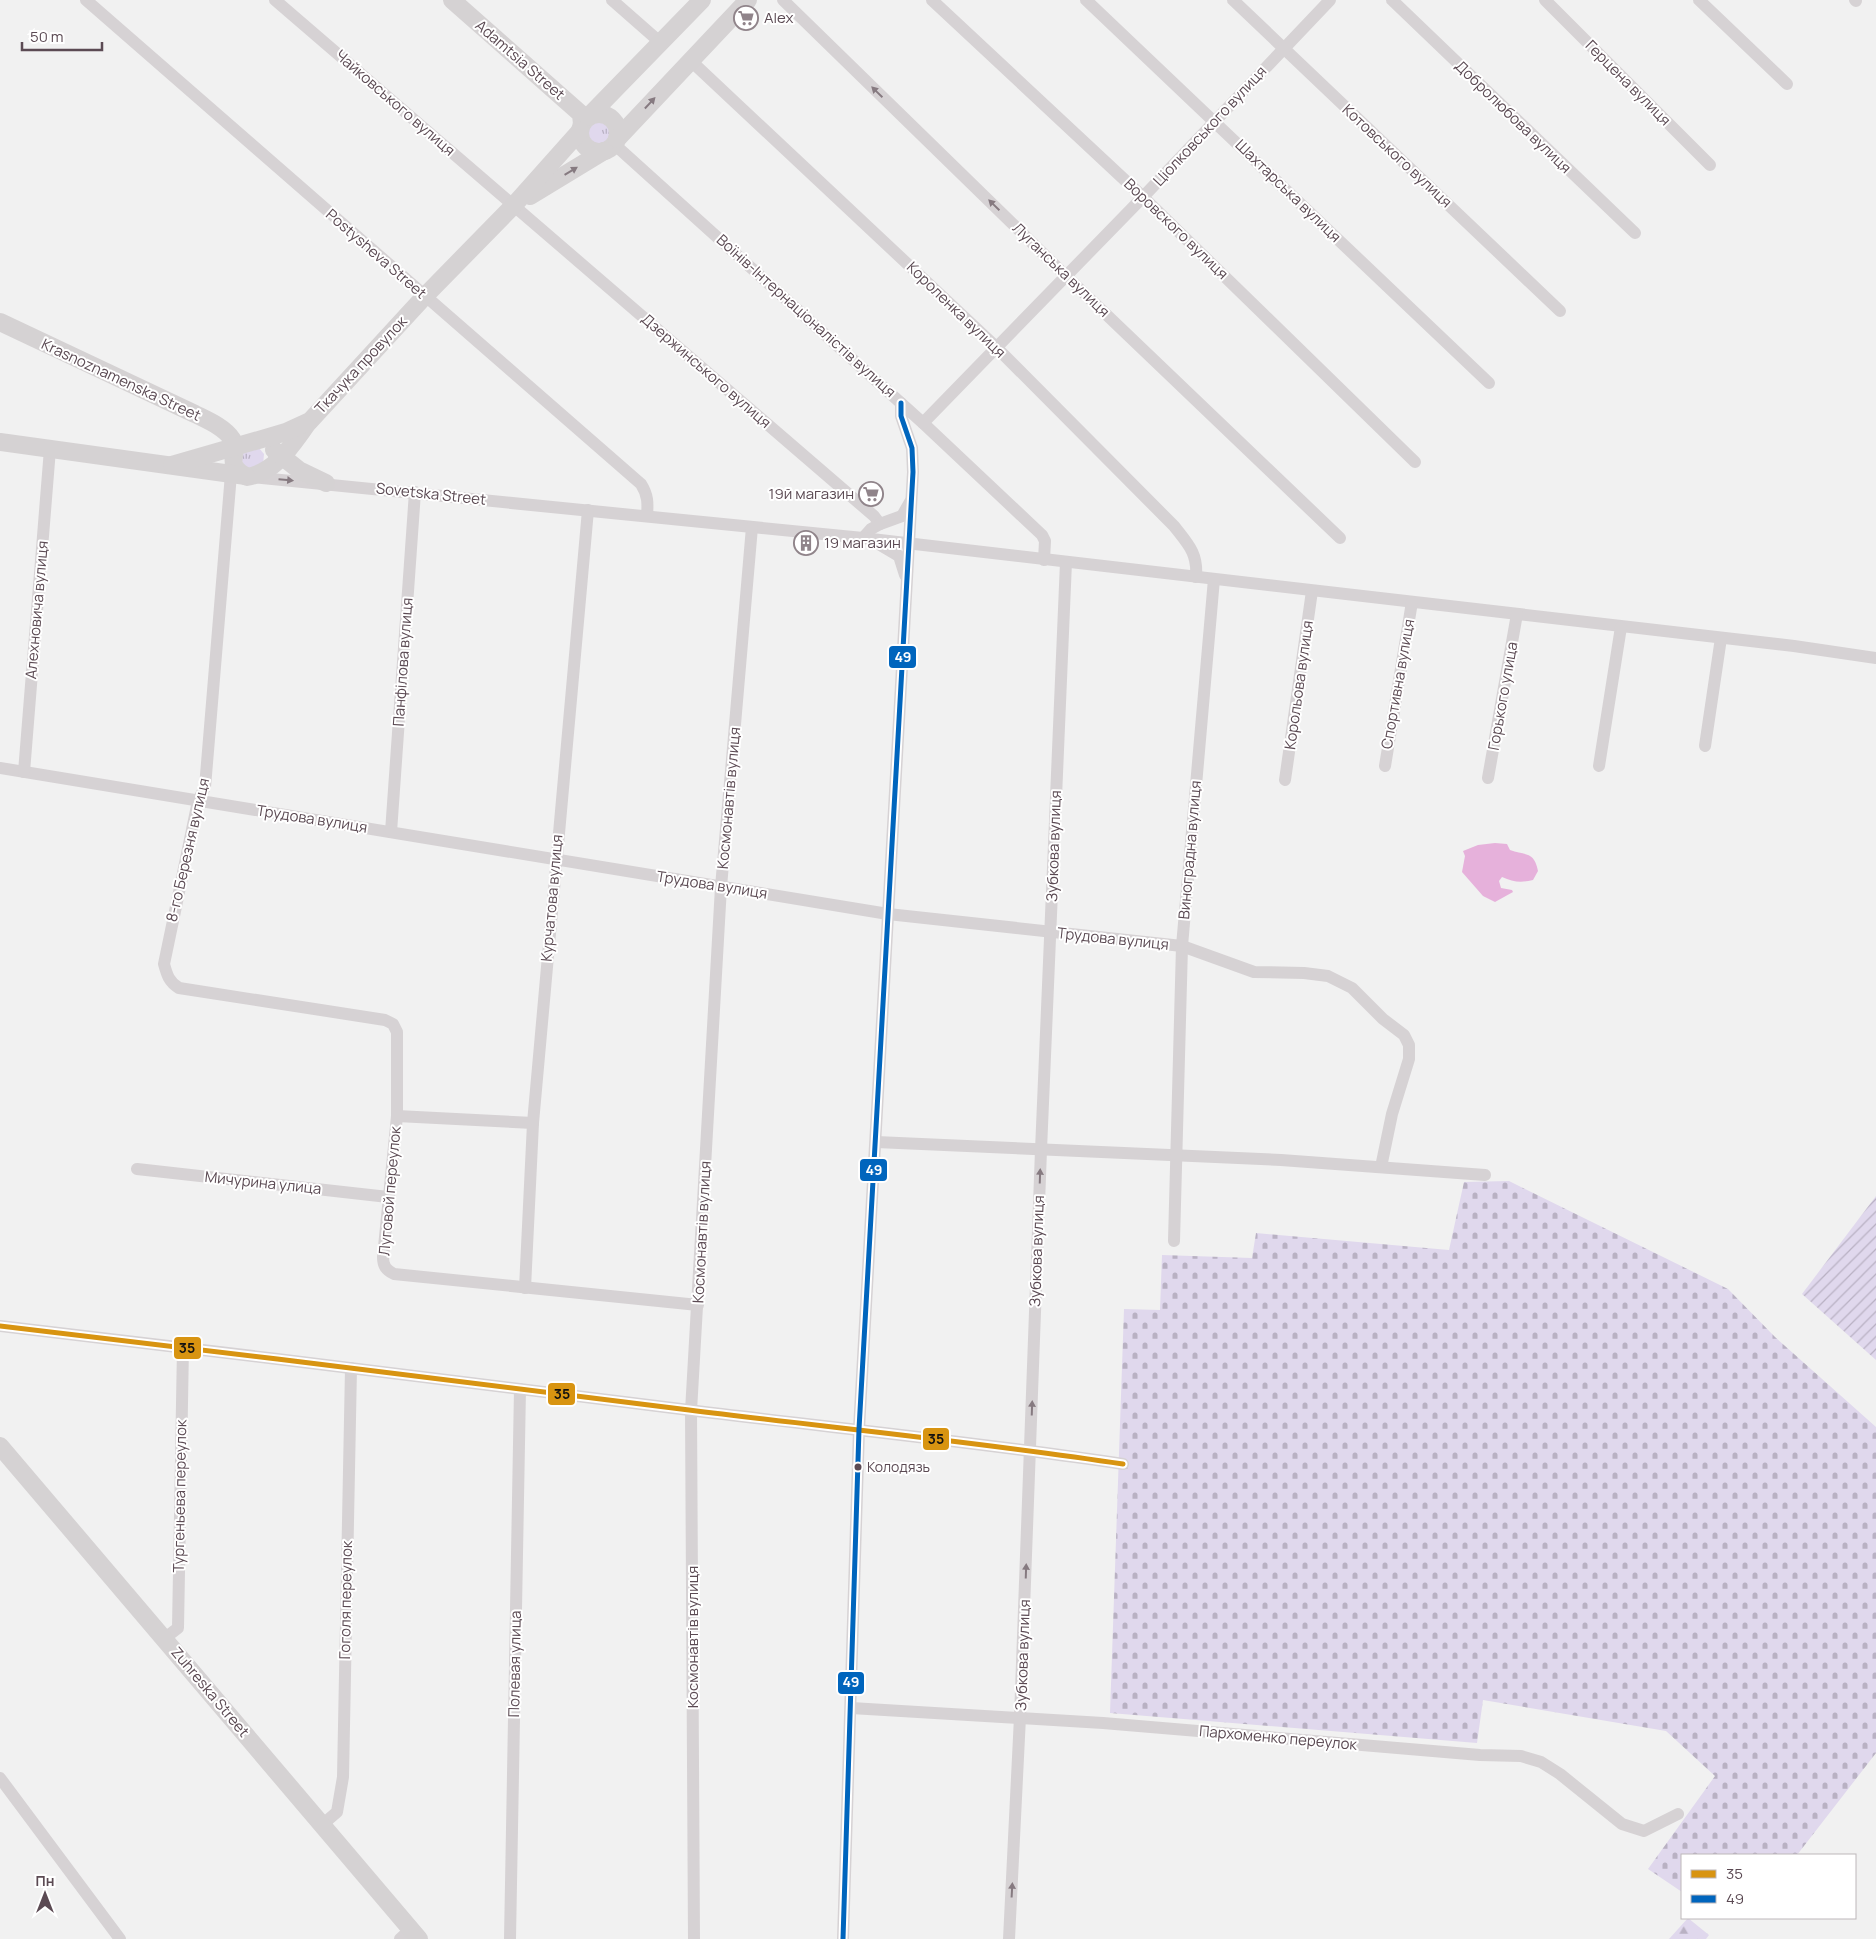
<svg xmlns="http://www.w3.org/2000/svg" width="1876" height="1939" font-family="Manrope,sans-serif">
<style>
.grass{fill:url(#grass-tufts)}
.forest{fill:url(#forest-firs)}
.cemetery{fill:url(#cemetery-stones)}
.garden{fill:url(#garden-furrows)}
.water{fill:#e6b1db}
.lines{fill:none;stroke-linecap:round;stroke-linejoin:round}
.street{stroke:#d6d2d4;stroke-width:12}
.secondary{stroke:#d5d2d3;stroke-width:18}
.bus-1-casing{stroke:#fff;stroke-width:9}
.bus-2-casing{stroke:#fff;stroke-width:9}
.bus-1{stroke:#d89411;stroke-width:5}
.bus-2{stroke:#0065bd;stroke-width:5}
.oneway{fill:#867a80}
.bus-dot{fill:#5b4a53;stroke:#fff;stroke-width:2}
.labels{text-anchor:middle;stroke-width:4;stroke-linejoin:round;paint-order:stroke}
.bus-label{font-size:14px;fill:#5b4a53;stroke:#fff;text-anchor:start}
.poi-label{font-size:15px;fill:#5b4a53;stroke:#fff;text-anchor:start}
.street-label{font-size:15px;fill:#5b4a53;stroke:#fff}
.line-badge{stroke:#fff;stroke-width:2}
.badge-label{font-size:14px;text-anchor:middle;font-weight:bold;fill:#fff}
.pale-badge-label{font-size:14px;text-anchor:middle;font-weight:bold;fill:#111}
</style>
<defs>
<pattern id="grass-tufts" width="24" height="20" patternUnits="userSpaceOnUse" patternTransform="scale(1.25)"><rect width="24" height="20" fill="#e0d8ed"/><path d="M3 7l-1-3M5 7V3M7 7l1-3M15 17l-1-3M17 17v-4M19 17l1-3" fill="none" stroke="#b9b1c3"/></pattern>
<pattern id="forest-firs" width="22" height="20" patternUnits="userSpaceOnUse" patternTransform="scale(1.25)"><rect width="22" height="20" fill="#e0d8ed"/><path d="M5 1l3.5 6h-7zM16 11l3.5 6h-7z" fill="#b9b1c3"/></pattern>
<pattern id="cemetery-stones" width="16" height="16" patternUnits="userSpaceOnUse" patternTransform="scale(1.25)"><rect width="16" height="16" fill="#e0d8ed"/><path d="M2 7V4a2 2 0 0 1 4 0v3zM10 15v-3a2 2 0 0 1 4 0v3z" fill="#b9b1c3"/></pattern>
<pattern id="garden-furrows" width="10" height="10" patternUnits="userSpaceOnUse" patternTransform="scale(1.25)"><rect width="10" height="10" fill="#e0d8ed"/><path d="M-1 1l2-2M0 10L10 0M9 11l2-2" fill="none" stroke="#b9b1c3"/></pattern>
</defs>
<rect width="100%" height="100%" fill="#f1f1f1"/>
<g class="grass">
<circle cx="599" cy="133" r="12"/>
<path d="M259,448L264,454L263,465L245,469L240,455L241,451Z"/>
</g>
<path class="forest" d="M1688,1918L1709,1935L1706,1939H1669Z"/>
<path class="cemetery" d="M1509,1181L1728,1289L1775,1337L1876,1427V1753L1797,1855H1682V1892L1648,1869L1715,1776L1666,1731L1483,1700L1477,1743L1110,1713L1124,1309L1160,1310L1162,1255L1252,1258L1256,1233L1449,1250L1464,1182Z"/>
<path class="garden" d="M1876,1196V1360L1802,1294Z"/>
<path class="water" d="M1495,843L1507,844L1510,850C1525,856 1534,850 1538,871L1533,880C1521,883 1513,882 1502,877L1499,881L1501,888L1512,890L1513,892L1495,902L1483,896L1462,872L1465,856L1463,851L1478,845Z"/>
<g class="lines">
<g class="street">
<path d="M86,0L641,484C648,495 648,503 647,516"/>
<path d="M275,0L874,516L880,524L871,529L863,538"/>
<path d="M612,0L661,43"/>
<path d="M783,0L1066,276L1340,538"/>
<path d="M932,0L1143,197L1415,462"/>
<path d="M1086,0L1489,383"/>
<path d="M1233,0L1560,311"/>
<path d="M1392,0L1635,233"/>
<path d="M1545,0L1710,165"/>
<path d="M1699,0L1787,84"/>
<path d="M1855,0L1856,1"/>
<path d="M690,60L996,347L1174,526C1188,544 1198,553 1196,577"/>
<path d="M614,144L923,423L1042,535L1045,541L1044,560"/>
<path d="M923,423L1143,197L1330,0"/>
<path d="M231,474L205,787L198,801L164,964C167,975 169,982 179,988L385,1020L393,1024L397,1032V1116L383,1257C383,1266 386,1270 394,1274L698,1305"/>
<path d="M251,477L863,538L1794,646L1876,658"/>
<path d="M880,524L902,516L910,502"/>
<path d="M877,543L899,556L905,575"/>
<path d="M1705,746L1721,638"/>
<path d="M1385,766L1412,602"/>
<path d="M1599,766L1621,627"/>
<path d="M0,768L888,914L1182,946L1254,972L1304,973L1328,976L1352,988L1383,1019L1404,1035L1409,1045V1059L1392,1114L1381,1167"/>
<path d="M24,772L50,449"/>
<path d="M1488,778L1517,614"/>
<path d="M1285,780L1312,591"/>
<path d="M391,832L415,492"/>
<path d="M397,1116L533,1123"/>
<path d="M876,1142L1281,1160L1485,1175"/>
<path d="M137,1169L388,1197"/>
<path d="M1174,1241L1182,946L1214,579"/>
<path d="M525,1288L533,1123L588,510"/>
<path d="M0,1326C230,1352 459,1382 689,1410C834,1428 979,1442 1123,1464"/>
<path d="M165,1638L178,1628L183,1347"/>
<path d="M851,1708L1103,1723L1480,1755L1521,1756L1541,1762L1560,1774L1622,1824L1644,1831L1678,1814"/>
<path d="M0,1778L120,1939"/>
<path d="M322,1825L337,1812L343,1777L351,1368"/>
<path d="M400,1939L411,1929"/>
<path d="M510,1939L520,1389"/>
<path d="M694,1939L691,1411L721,887L752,527"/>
<path d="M843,1939L859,1429L913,472L912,448L901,416V403"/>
<path d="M1009,1939L1020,1717L1041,1150L1066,562"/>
</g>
<g class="secondary">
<path d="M452,0L581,114L582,124"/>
<circle cx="599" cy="133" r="19"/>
<path d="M588,117L702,0"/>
<path d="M617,139L748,0"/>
<path d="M530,196L604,151"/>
<path d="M0,322L195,414C207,420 224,427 232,439C241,455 222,463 247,477C276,472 291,446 308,423"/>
<path d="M0,442L246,476"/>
<path d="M274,450L299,470L326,483"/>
<path d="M172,465L286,432L310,421L424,297L514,205L580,131"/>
<path d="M0,1446L419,1939"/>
</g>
<defs>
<path id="bus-1" d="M0,1326C230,1352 459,1382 689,1410C834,1428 979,1442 1123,1464"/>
<path id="bus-2" d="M843,1939L859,1429L913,472L912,448L901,416V403"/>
</defs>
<use href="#bus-1" class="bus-1-casing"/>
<use href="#bus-2" class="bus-2-casing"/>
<use href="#bus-1" class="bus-1"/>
<use href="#bus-2" class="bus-2"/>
</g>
<defs><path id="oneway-solid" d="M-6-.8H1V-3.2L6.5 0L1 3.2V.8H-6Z" transform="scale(1.25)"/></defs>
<g class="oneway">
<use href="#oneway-solid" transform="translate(877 92) rotate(-136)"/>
<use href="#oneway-solid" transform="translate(650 103) rotate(-47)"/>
<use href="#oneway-solid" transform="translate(571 171) rotate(-31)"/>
<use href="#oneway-solid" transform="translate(994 205) rotate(-136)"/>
<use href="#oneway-solid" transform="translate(286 480) rotate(5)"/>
<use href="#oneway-solid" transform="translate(1040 1176) rotate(-88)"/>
<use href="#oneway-solid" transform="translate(1032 1408) rotate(-88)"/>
<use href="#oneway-solid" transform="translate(1026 1571) rotate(-88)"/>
<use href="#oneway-solid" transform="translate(1012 1890) rotate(-87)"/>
</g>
<defs>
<symbol id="supermarket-ring" viewBox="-11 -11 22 22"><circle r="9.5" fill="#fff" stroke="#90848a" stroke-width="1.5"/><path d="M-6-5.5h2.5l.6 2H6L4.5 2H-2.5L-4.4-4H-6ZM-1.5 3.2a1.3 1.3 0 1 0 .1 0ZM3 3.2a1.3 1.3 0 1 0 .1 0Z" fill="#90848a"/></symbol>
<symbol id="building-ring" viewBox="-11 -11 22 22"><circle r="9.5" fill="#fff" stroke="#90848a" stroke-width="1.5"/><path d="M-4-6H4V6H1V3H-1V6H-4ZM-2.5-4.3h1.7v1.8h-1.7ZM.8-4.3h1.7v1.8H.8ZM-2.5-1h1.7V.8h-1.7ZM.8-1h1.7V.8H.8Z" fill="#90848a"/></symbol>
</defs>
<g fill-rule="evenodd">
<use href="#supermarket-ring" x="732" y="4" width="28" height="28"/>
<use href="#supermarket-ring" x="857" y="480" width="28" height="28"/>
<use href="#building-ring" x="792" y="529" width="28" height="28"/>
</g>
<circle class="bus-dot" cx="858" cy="1467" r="4.5"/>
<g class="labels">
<g class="bus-label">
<text x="867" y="1472">Колодязь</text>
</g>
<g class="poi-label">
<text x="764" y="23">Alex</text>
<text x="854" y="499" text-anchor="end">19й магазин</text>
<text x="824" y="548">19 магазин</text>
</g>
<g class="street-label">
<text transform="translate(520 60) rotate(41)" y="5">Adamtsia Street</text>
<text transform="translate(1628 83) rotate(45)" y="5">Герцена вулиця</text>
<text transform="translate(395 103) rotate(41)" y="5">Чайковського вулиця</text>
<text transform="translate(1513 117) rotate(44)" y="5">Добролюбова вулиця</text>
<text transform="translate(1210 126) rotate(-47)" y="5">Ціолковського вулиця</text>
<text transform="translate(1397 156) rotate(43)" y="5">Котовського вулиця</text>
<text transform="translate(1288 191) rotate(44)" y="5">Шахтарська вулиця</text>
<text transform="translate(1176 229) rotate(44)" y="5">Воровского вулиця</text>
<text transform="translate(376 254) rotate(41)" y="5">Postysheva Street</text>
<text transform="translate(1061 270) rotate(44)" y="5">Луганська вулиця</text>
<text transform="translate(956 310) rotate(44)" y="5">Короленка вулиця</text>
<text transform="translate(806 316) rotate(42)" y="5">Воїнів-Інтернаціоналістів вулиця</text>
<text transform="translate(361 365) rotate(-47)" y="5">Ткачука провулок</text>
<text transform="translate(706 371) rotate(41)" y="5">Дзержинського вулиця</text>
<text transform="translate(121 380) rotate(25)" y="5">Krasnoznamenska Street</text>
<text transform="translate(431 494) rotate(6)" y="5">Sovetska Street</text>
<text transform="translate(37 610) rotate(-85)" y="5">Алехновича вулиця</text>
<text transform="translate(403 662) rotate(-86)" y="5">Панфілова вулиця</text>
<text transform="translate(1398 684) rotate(-80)" y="5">Спортивна вулиця</text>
<text transform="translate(1299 685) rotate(-82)" y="5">Корольова вулиця</text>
<text transform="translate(1503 696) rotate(-80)" y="5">Горького улица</text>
<text transform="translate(729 798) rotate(-85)" y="5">Космонавтів вулиця</text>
<text transform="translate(312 819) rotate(9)" y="5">Трудова вулиця</text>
<text transform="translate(1054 846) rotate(-88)" y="5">Зубкова вулиця</text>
<text transform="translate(188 850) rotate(-77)" y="5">8-го Березня вулиця</text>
<text transform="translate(1190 850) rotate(-85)" y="5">Виноградна вулиця</text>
<text transform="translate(712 885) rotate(9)" y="5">Трудова вулиця</text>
<text transform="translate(552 898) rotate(-85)" y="5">Курчатова вулиця</text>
<text transform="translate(1113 939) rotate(6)" y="5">Трудова вулиця</text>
<text transform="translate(263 1183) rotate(6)" y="5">Мичурина улица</text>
<text transform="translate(390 1191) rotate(-85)" y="5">Луговой переулок</text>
<text transform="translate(702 1232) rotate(-87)" y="5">Космонавтів вулиця</text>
<text transform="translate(1037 1251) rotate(-88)" y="5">Зубкова вулиця</text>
<text transform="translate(180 1496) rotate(-89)" y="5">Тургеньева переулок</text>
<text transform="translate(346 1600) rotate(-89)" y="5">Гоголя переулок</text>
<text transform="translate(693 1637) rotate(-90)" y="5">Космонавтів вулиця</text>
<text transform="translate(1023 1655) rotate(-88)" y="5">Зубкова вулиця</text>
<text transform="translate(515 1664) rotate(-89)" y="5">Полевая улица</text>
<text transform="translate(210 1692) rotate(50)" y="5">Zuhreska Street</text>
<text transform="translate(1278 1738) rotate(5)" y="5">Пархоменко переулок</text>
</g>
</g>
<g class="line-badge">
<rect x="888" y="645" width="29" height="24" rx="5" fill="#0065bd"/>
<rect x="859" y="1158" width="29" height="24" rx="5" fill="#0065bd"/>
<rect x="173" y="1336" width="29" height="24" rx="5" fill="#d89411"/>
<rect x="547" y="1382" width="29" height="24" rx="5" fill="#d89411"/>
<rect x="922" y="1427" width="28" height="24" rx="5" fill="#d89411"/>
<rect x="837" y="1671" width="28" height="24" rx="5" fill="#0065bd"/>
</g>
<g class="badge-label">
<text x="903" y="662">49</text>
<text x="874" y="1175">49</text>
<text x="851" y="1687">49</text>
</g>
<g class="pale-badge-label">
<text x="187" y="1353">35</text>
<text x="562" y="1399">35</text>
<text x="936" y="1444">35</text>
</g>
<rect x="1681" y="1854" width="175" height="65" fill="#ffffff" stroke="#bdb7ba"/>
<rect x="1691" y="1870" width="25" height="8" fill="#d89411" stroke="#bdb7ba"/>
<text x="1726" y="1879" font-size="15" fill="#5b4a53">35</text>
<rect x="1691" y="1895" width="25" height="8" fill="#0065bd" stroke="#bdb7ba"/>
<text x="1726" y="1904" font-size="15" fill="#5b4a53">49</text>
<g transform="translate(45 1894)" stroke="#ffffff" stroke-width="4" paint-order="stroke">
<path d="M0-4L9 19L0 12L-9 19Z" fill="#5b4a53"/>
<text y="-8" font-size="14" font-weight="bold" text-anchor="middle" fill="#5b4a53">Пн</text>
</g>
<path d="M22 42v8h80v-8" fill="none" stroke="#5b4a53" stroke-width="2.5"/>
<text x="30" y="42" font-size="15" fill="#5b4a53" stroke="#ffffff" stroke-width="4" paint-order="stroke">50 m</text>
</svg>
